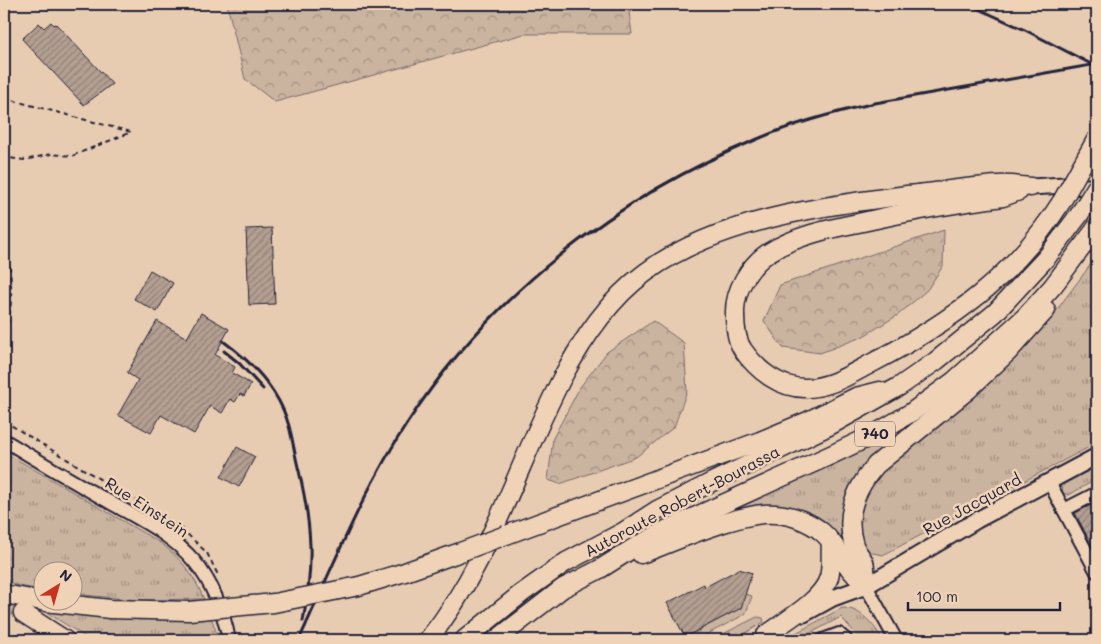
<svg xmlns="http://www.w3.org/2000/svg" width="1101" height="644" font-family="Mali,sans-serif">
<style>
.grass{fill:url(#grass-tufts);stroke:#766a6d}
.forest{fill:url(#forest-crowns);stroke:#766a6d}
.building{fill:url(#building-hatch);stroke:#22223b}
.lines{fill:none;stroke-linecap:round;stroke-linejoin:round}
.highway-tunnel{stroke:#c0aa99;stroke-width:18;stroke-dasharray:18 9;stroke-linecap:butt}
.minor-casing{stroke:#22223b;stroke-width:16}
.major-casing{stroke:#22223b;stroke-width:19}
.highway-casing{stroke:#22223b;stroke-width:21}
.path{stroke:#22223b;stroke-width:2;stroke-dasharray:5 4;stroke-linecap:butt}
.minor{stroke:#f0d3b6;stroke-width:12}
.major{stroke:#f0d3b6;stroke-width:15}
.highway{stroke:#f0d3b6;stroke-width:18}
.rail{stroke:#22223b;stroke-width:3}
.highway-bridge-casing{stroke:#22223b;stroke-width:21;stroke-linecap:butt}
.highway-bridge{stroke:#f0d3b6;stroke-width:18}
.labels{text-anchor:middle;stroke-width:5;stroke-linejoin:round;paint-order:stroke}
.shield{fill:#f0d3b6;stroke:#605760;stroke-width:1}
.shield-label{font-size:15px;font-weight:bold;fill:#22223b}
.street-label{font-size:16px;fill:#22223b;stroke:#f0d3b6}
</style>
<defs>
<pattern id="grass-tufts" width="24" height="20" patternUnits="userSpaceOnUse" patternTransform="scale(1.25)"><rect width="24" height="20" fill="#cab39f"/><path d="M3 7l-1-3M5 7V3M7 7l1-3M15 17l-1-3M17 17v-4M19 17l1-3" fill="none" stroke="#a49183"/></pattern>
<pattern id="forest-crowns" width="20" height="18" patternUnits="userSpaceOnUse" patternTransform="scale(1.25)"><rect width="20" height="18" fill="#cab39f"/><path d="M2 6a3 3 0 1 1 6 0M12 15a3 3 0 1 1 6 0" fill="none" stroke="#a49183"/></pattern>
<pattern id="building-hatch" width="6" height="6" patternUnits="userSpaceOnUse" patternTransform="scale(1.25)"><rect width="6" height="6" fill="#b49f91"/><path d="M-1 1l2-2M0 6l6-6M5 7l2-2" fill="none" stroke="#928178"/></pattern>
</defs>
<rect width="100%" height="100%" fill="#e8ccb1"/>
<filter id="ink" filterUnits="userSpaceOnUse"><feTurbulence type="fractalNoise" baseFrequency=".02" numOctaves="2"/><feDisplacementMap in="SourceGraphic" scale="10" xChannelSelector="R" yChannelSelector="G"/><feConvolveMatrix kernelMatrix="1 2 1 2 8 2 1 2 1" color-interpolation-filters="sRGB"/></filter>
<g filter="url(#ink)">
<g class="grass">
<path d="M1097,256V443L883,555L868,552L862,541L859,520L862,499L875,477L987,386L1044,327Z"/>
<path d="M932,408L857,476C842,500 842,515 845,542L841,544L831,532L740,511L739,507L885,438Z"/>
<path d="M4,452L159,542C180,557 194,575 204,599L138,600L73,594L72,572H42V590L19,586L4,580Z"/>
<path d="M1097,466V479L1069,495L1063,493L1062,489L1064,484Z"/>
<path d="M745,594L752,596L746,613L740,617L696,640H687L686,637L741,608Z"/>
<path d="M40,608L211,617L219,640H90Z"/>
<path d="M842,608C861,608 874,625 883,640H861L841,617L798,640H783Z"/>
<path d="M757,617L763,618L764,622L734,640H711Z"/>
</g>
<g class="forest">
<path d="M227,4H628L632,34H524L275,102L245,79Z"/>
<path d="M944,230L943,266L927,290L898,315L862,337L820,353L783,348L764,321L780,285Z"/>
<path d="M653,321L684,343L687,391L674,427L636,457L560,484L548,480L553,438L580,387L607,352Z"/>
</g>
<g class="building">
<path d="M51,22L54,25L56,24L112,84L84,105L22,39L39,23L44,28Z"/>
<path d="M272,228L275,304L249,305L246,229Z"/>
<path d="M150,270L173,283L157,312L134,299Z"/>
<path d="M201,313L229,329L215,355L235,367L232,373L251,384L244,396L240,394L235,402L230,399L222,413L210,406L194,434L161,415L151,433L118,415L138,380L127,373L157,321L187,338Z"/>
<path d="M237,447L255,457L239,487L221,477Z"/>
<path d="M1097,502V555L1075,513Z"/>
<path d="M739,569L752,573L741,608L685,637L667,603L704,584L705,587Z"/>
</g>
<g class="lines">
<path class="highway-tunnel" d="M4,600L23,613"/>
<defs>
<g id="minor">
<path d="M4,440C40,462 76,483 113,504C141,520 172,535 194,561C212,582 224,613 229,640"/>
<path d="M1049,482L1097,572"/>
<path d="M1064,510L1097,493"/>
<path d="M866,586L896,640"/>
<path d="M823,640L839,634L846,640"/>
</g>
<g id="major">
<path d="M1031,187L1064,185L1097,188"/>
<path d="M804,614L833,598L866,586L977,520L1097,456"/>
</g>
<g id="highway">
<path d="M1019,191L1003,197C954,203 906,212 858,223C828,229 795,236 768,253C749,266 734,291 735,314C735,326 736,340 743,350C757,370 779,388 805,388C830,388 851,374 872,363C951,322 1014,277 1062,201"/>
<path d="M506,535L760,441L808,421L856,397L880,391"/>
<path d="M641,554C674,542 743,510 776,514C792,515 810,522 822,532C834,542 841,557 850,569C855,575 860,580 866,586"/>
<path d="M359,586L405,572L455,554"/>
<path d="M866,586C865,578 866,569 864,562C861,556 856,551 854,545C844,515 856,488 876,465L969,389L1008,352L1046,310"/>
<path d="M4,594L42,601"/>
<path d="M45,602L110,609L189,611"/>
<path d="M23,613L65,640"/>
<path d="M766,635C785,621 823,600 829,577C832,566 830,553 831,542"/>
<path d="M428,640C490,563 516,467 561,380C582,340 608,300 645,273C715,220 822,206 907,195C937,192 968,187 998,185C1009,184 1020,186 1031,187"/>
<path d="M464,640L522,593L566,562L623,532L657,510L712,482L829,426L900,386L936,361L995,313L1047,257L1079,215"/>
<path d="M496,640L563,588L600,569L635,547L668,529L833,454L873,435L912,412L954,381L1025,317L1053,286L1097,227"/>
</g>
</defs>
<use href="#minor" class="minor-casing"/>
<use href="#major" class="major-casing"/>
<use href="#highway" class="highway-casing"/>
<g class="path">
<path d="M4,98L131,132L72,156L51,154L25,160L8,158L4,156"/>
<path d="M4,239C13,274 14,305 4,340"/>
<path d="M4,421L182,529L207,553L219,577"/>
</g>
<use href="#minor" class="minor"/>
<use href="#major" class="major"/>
<use href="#highway" class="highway"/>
<g class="rail">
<path d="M968,4L1025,30L1093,65"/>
<path d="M223,341C252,362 279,390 289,426C293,441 295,456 299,471C312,526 314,565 303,621"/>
<path d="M224,351L239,363L263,389"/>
<path d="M299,640C333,566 363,490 408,422C491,294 619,195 760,138C797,122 836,112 875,103L1097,64"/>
</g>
<defs>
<g id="highway-bridge">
<path d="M1062,201L1097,138"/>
<path d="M1079,215L1097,186"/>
<path d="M455,554L506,535"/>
<path d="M189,611L274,603L359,586"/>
</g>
</defs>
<use href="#highway-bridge" class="highway-bridge-casing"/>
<use href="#highway-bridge" class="highway-bridge"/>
</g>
</g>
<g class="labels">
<rect class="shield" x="855" y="421.5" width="40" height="25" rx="4"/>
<g class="shield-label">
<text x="875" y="439">740</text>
</g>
<g class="street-label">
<text transform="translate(682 501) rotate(-28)" y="6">Autoroute Robert-Bourassa</text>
<text transform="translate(972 504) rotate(-29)" y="6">Rue Jacquard</text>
<text transform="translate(147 507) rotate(33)" y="6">Rue Einstein</text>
</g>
</g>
<rect width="1101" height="644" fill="none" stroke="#f0d3b6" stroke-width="20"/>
<rect x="10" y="10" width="1081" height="624" fill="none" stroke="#22223b" stroke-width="2" filter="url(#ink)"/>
<g transform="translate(58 586) rotate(37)"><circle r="24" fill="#f0d3b6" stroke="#9e8c85"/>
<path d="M0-4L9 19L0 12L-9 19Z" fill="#c8321e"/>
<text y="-8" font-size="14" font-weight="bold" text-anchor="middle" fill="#22223b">N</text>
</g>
<path d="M908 602v8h152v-8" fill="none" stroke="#22223b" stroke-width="2.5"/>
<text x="916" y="602" font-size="15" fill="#22223b" stroke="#f0d3b6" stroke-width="4" paint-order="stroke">100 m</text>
</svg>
